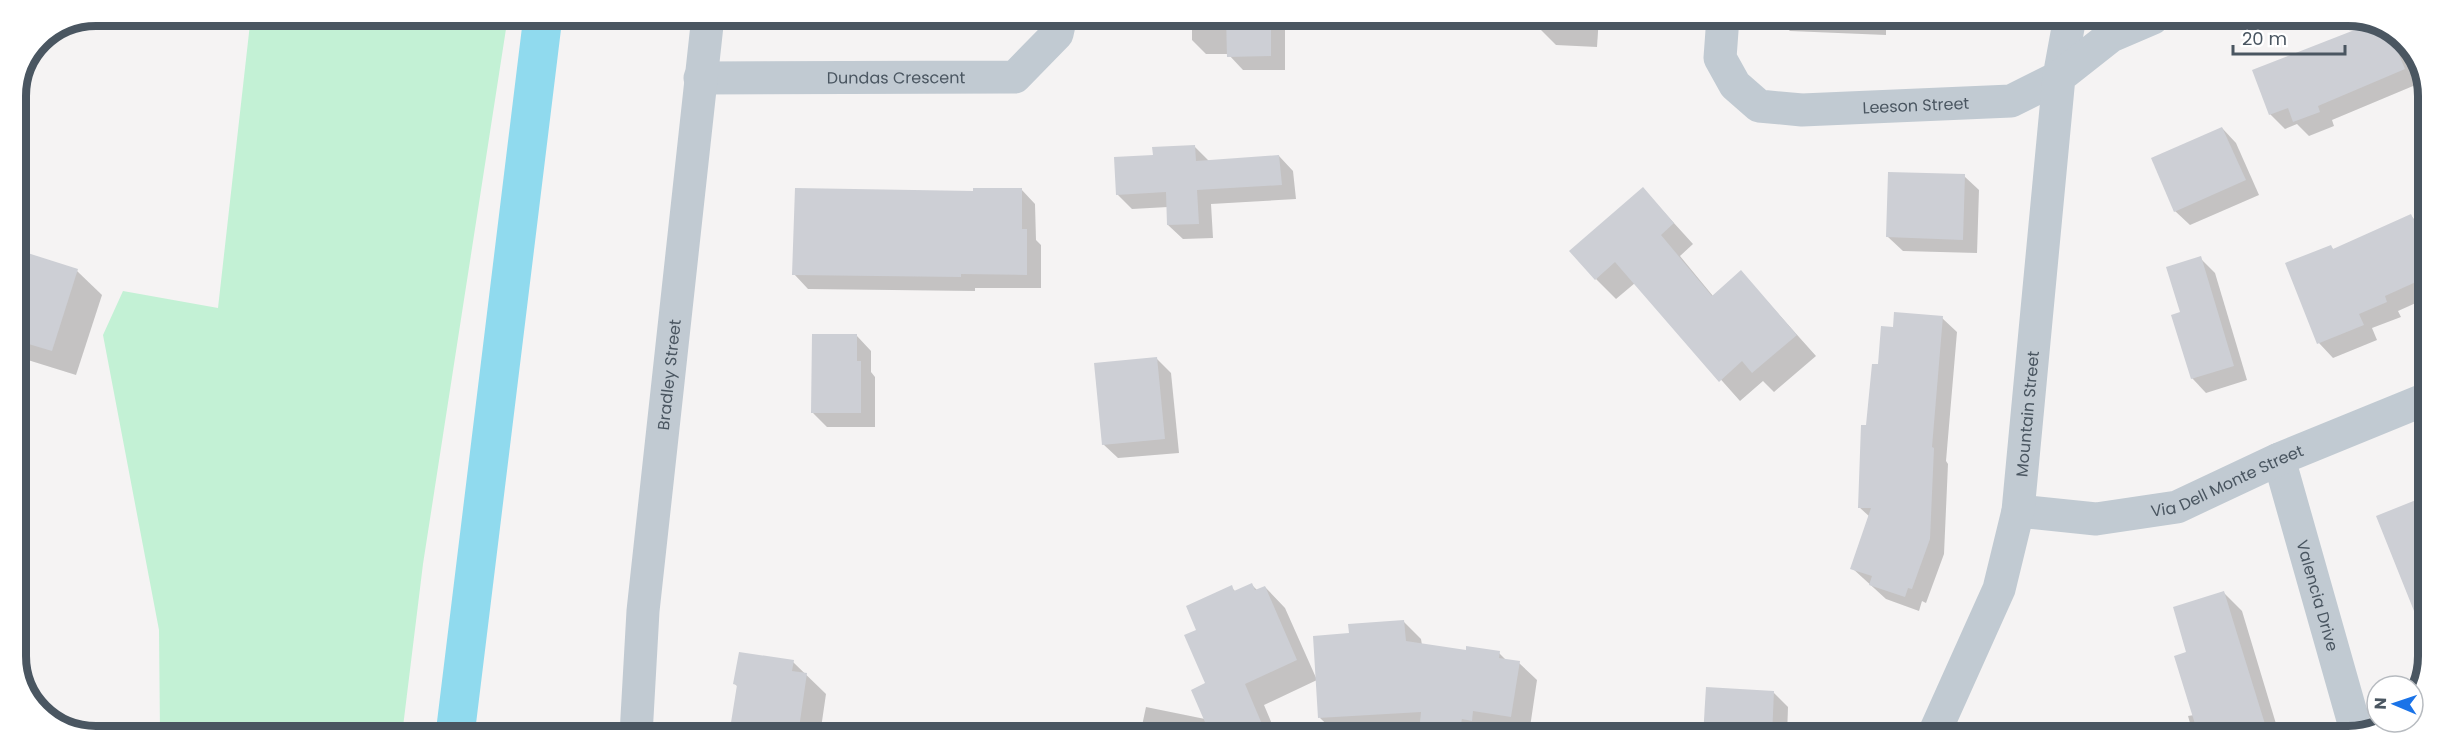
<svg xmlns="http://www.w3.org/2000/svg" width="2443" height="752" font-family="Poppins,sans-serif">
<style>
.green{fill:#c3f1d5}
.shadow{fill:#0003}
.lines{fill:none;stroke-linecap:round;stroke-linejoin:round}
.canal{stroke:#90daee;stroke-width:39}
.building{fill:#cdcfd5}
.minor{stroke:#c1cad2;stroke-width:33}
.tertiary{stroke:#c1cad2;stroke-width:33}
.labels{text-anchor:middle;stroke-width:6;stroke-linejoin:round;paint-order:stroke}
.street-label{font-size:16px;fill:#4a5661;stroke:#fff}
.rim{fill:none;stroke:#4a5661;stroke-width:8}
</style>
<rect width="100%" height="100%" fill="#f5f3f3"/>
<path class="green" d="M251,15L508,16L423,564L402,735L160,734L159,630L103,335L123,291L218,308Z"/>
<g class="shadow">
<path d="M917,16H1017V22L922,21Z"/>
<path d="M1192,16H1285V70H1243L1228,54H1206L1192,40Z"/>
<path d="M1542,17H1599L1597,47L1556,45L1541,30Z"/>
<path d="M1775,17H2002V24L1886,19V35L1790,31Z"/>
<path d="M2375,22L2411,46L2425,81L2332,120L2334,126L2309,136L2297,124L2285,129L2270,114Z"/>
<path d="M2222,128L2236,143L2259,195L2190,225L2175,211Z"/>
<path d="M1194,146L1209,161L1279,156L1293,171L1296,199L1211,204L1213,238L1183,239L1168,225V207L1132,209L1117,194L1155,156Z"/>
<path d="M1964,176L1979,190L1977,253L1903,251L1888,237Z"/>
<path d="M1021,189L1035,204L1036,240L1041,245V288H975V291L808,289L794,274L974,193Z"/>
<path d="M1643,189L1693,244L1680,256L1713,296L1741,272L1816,356L1774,392L1763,381L1740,401L1635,283L1616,299L1596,279Z"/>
<path d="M2427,215V298L2398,311L2401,317L2372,328L2377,340L2333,358L2319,343L2331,247L2334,250L2411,216L2416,221Z"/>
<path d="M15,251L77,271L102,295L76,375L15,356Z"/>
<path d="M2200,258L2215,273L2247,380L2206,393L2192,378L2182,313Z"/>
<path d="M1942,318L1957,332L1946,461L1948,464L1944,554L1926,603L1922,601L1919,611L1886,599L1852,568L1870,517L1859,507L1868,427L1879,365L1894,329Z"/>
<path d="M857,336L871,351V372L875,377V427H827L813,413Z"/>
<path d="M1157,359L1171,373L1179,453L1118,458L1103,444Z"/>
<path d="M1252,585L1258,591L1265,587L1285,608L1317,680L1264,705L1277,736L1140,735L1146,707L1205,719L1207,684L1198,631L1231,587L1236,592Z"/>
<path d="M2224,593L2242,611L2280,737H2194L2188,716L2194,715L2188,653Z"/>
<path d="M1404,622L1421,639L1422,645L1467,652L1499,653L1507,661L1519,663L1537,680L1529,734L1491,728L1490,736H1436L1430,730L1338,735L1320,718L1351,635Z"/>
<path d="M793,662L826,694L820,735H731L738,687L735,684Z"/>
<path d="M1707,689L1774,693L1788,707L1787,736H1704Z"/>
</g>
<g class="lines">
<path class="canal" d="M455,735L543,16"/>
</g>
<g class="building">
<path d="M1226,16H1271V56L1227,57Z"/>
<path d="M2375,22L2389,31L2405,69L2318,106L2320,112L2293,122L2288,108L2269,115L2252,70Z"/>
<path d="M2222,127L2246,180L2174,212L2151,158Z"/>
<path d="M1195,145L1196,161L1279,155L1282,185L1197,190L1199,224L1167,225L1166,192L1116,195L1114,157L1153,155L1152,147Z"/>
<path d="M1888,172L1965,174L1963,240L1886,237Z"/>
<path d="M1643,187L1674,223L1661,235L1712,296L1741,270L1797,335L1752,373L1742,361L1719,382L1615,262L1595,280L1569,251Z"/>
<path d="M795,188L973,191V188H1022V229H1027V275L961,274V277L792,275Z"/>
<path d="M2411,214L2414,220L2427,214V277L2385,296L2387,302L2359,314L2364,325L2317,344L2285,263L2331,245L2333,249Z"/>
<path d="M15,249L78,269L52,351L15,340Z"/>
<path d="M2201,256L2234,366L2191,379L2171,315L2180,312L2166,267Z"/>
<path d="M1894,312L1943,316L1932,447L1934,448L1930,539L1912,589L1908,588L1905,597L1869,585L1872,576L1850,569L1871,508H1858L1861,425H1866L1872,364H1878L1881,326L1893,327Z"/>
<path d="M812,334H857V361H861V413H811Z"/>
<path d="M1157,357L1165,439L1102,445L1094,363Z"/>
<path d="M2426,496L2425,635L2424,636L2376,516Z"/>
<path d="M1252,583L1255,590L1265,586L1297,660L1245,684L1267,736H1211L1191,690L1205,683L1184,635L1196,630L1186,606L1232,585L1234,591Z"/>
<path d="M2224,591L2239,640L2269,737H2199L2174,656L2186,652L2173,607Z"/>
<path d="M1404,620L1406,641L1466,650V646L1500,651L1499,658L1520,661L1511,717L1473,711L1472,721L1462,719L1460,728L1420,722L1421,712L1318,718L1313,636L1349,633L1348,624Z"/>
<path d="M739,652L794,660L792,671L807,673L798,735H729L737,685L733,684Z"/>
<path d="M1706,687L1774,691L1772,736H1703Z"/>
</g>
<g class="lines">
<g class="minor">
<path id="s1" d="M1723,17L1720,58L1735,85L1759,106L1802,110L2011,101L2059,77L2070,17"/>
<path id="s2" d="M700,78L1015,77L1057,34L1061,16"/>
<path id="s3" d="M2279,459L2357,734"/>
<path id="s4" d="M2018,511L2096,519L2177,507L2279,459L2426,399"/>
<path id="s5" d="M636,735L643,611L708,16"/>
</g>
<path class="tertiary" id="s6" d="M1933,736L1999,589L2018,511L2059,77L2111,36L2153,18"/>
</g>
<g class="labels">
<g class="street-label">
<text dy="6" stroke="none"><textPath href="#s2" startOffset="196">Dundas Crescent</textPath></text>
<text dy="6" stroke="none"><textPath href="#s1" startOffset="261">Leeson Street</textPath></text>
<text dy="6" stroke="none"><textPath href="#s5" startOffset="362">Bradley Street</textPath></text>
<text dy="6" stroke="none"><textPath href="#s6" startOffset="339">Mountain Street</textPath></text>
<text dy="6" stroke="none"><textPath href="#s4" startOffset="216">Via Dell Monte Street</textPath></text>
<text dy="6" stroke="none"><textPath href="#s3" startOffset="142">Valencia Drive</textPath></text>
</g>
</g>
<path d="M0 0H2443V752H0ZM96 26H2348A70 70 0 0 1 2418 96V656A70 70 0 0 1 2348 726H96A70 70 0 0 1 26 656V96A70 70 0 0 1 96 26Z" fill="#fff" fill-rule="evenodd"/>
<path class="rim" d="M96 26H2348A70 70 0 0 1 2418 96V656A70 70 0 0 1 2348 726H96A70 70 0 0 1 26 656V96A70 70 0 0 1 96 26Z"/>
<g transform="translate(2395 704) rotate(272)"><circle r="28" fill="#ffffff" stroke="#b7bbc0" stroke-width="1.5"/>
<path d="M0-4.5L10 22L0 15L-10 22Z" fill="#1a73e8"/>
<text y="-9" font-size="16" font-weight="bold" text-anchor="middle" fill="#4a5661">N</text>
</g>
<path d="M2233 45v9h112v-9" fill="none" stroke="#4a5661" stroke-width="3"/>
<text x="2242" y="45" font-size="18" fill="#4a5661" stroke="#ffffff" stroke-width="4.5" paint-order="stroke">20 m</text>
</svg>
